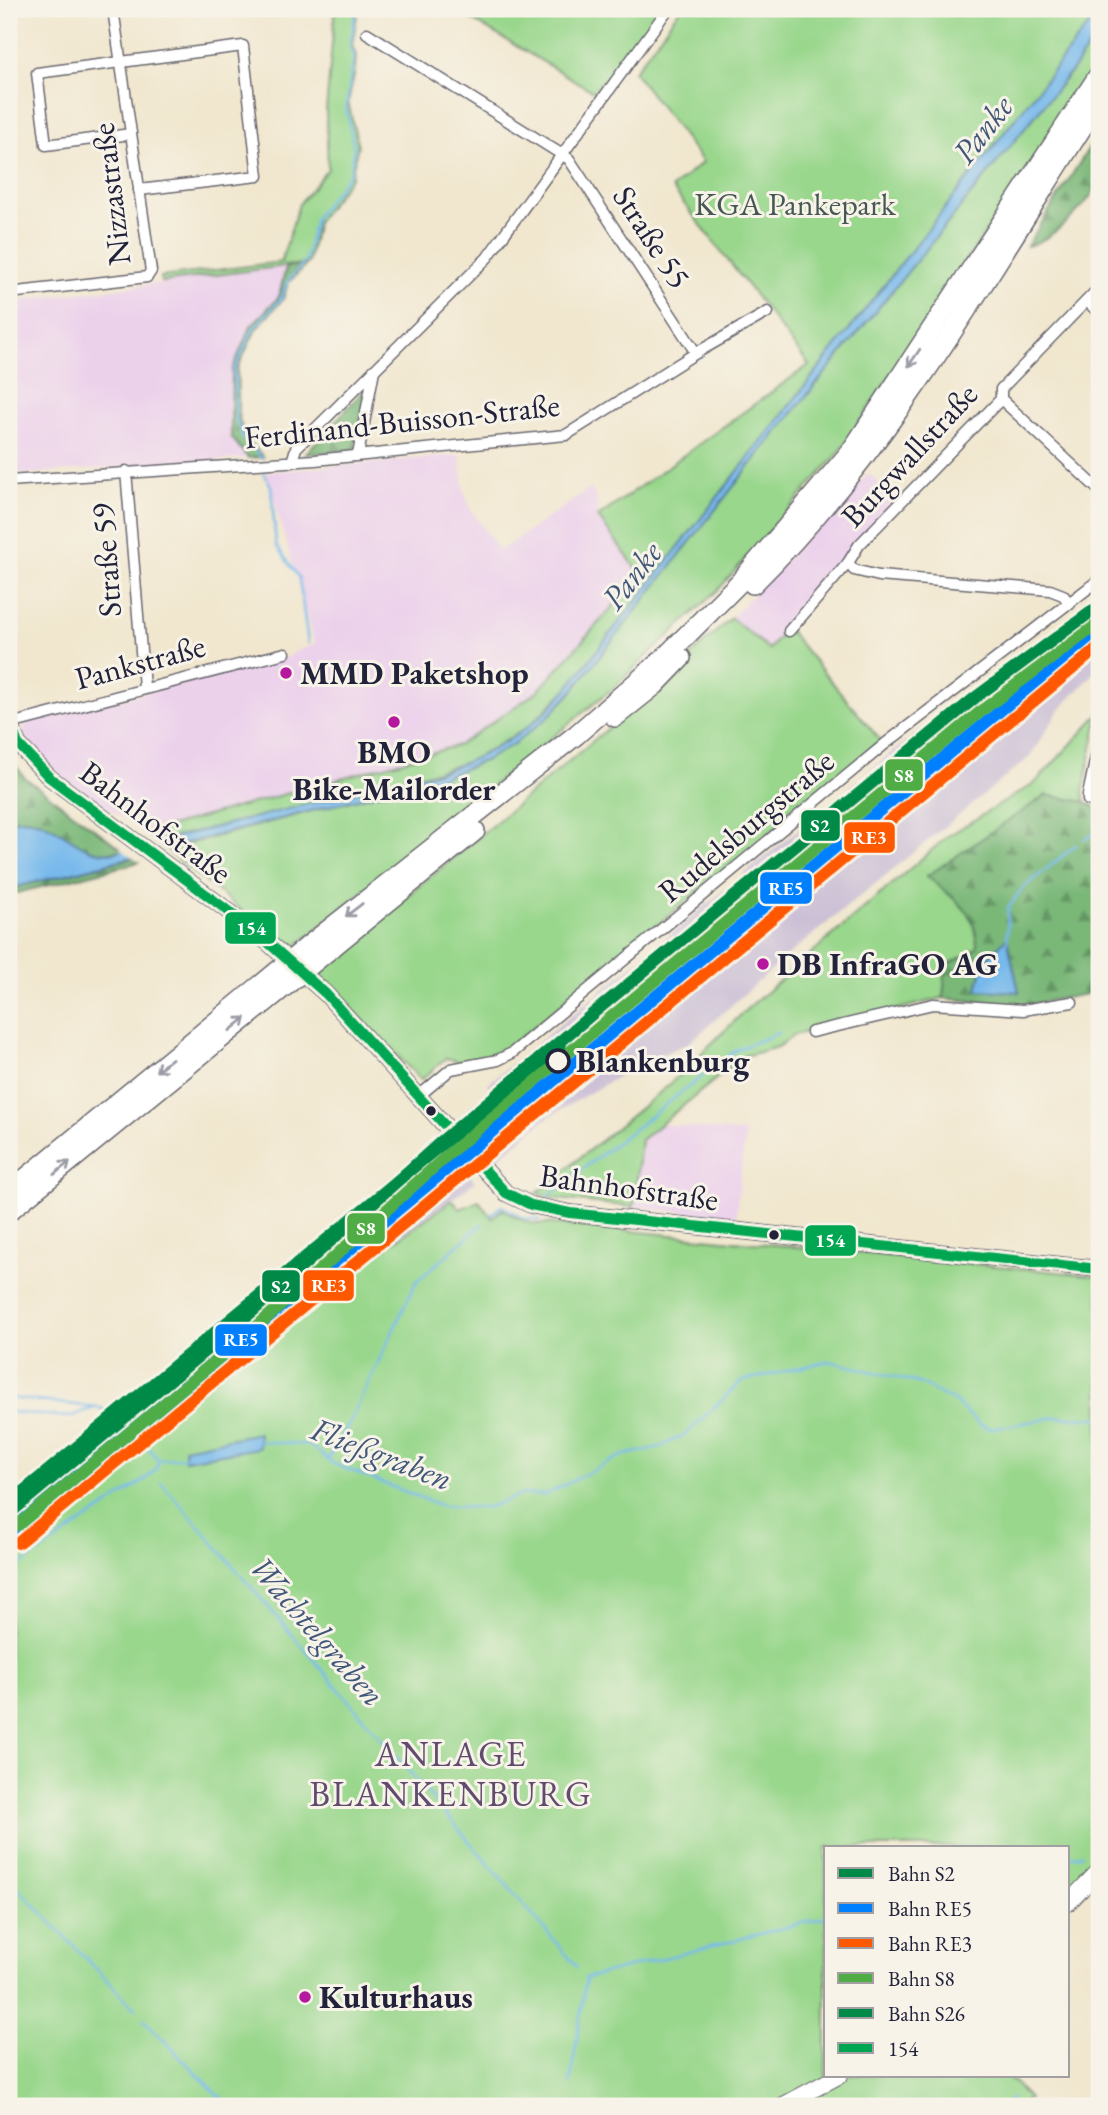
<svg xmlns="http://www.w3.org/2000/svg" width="1108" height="2115" font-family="'EB Garamond',serif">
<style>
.built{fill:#ecd1eb}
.railway{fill:#cbbfd5}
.green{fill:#99d78c;stroke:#5e7c64;stroke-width:2}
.forest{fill:url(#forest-firs);stroke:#4e6d5a;stroke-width:2;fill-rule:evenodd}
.water{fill:#77b9ec;stroke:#4c6e94;stroke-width:2}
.pier{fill:#f1e7cf}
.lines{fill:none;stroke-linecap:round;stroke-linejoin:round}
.stream{stroke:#77b9ec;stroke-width:2.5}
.minor-casing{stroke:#6a676f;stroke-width:13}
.secondary-casing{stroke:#6a676f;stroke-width:18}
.motorway-casing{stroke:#6a676f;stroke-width:22}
.minor{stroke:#fff;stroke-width:10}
.secondary{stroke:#fff;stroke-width:16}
.motorway{stroke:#fff;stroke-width:19}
.motorway-bridge-casing{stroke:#6a676f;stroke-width:22;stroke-linecap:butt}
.motorway-bridge{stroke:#fff;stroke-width:19}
.bus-1-casing{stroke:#f7f3e8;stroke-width:16}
.bus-1{stroke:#00a651;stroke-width:10}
.rail-1-casing{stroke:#f7f3e8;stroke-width:18}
.rail-2-casing{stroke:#f7f3e8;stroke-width:18}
.rail-3-casing{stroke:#f7f3e8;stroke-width:18}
.rail-4-casing{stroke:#f7f3e8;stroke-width:18}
.rail-5-casing{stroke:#f7f3e8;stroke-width:18}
.rail-1{stroke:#018a47;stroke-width:12}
.rail-2{stroke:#0080ff;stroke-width:12}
.rail-3{stroke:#ff5900;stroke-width:12}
.rail-4{stroke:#50ad46;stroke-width:12}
.rail-5{stroke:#018a47;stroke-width:12}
.oneway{stroke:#9c9ca7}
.poi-dot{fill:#b5179e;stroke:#f7f3e8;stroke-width:2.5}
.stop-dot{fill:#f7f3e8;stroke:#22223b;stroke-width:3.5}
.bus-dot{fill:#22223b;stroke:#f7f3e8;stroke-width:2.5}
.labels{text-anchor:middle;stroke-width:6;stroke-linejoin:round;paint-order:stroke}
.street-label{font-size:32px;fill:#22223b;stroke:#f7f3e8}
.park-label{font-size:32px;fill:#465853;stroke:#f7f3e8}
.poi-label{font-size:32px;font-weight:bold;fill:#22223b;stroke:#f7f3e8;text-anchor:start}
.stop-label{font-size:32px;font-weight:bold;fill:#22223b;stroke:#f7f3e8;text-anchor:start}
.water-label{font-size:33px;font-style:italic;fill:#405779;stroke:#f7f3e8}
.quarter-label{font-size:35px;letter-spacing:2px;fill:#614c70;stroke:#f7f3e8}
.line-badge{stroke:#f7f3e8;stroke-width:2.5}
.badge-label{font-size:19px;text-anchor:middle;font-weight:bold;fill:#fff}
</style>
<defs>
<pattern id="forest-firs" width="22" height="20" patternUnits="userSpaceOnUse" patternTransform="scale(1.75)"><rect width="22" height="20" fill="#7ab878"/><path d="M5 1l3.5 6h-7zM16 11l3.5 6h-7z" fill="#649564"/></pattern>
</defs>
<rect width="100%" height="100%" fill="#f7f3e8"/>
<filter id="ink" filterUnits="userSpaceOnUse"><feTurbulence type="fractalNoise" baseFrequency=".0143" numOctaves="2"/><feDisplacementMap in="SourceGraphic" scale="14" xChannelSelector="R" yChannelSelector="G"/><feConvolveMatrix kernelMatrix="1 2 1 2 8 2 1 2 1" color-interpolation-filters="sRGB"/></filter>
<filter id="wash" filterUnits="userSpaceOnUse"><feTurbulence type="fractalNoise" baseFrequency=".00686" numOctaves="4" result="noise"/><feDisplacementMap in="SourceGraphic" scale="28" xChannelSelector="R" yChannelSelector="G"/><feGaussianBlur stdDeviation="1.57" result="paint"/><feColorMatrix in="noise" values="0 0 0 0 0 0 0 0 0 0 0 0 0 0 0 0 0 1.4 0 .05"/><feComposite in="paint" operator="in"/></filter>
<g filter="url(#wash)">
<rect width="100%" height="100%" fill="#f1e7cf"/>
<g class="built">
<path d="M286,267L279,297L251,326L232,371L231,437L248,458L9,475V302Z"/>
<path d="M460,455L464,491L471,510L500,551L591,488L597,500L598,517L641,575L538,691L459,745L146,833L47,768L28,746L22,730L28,722L289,657L294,652L315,644L266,472Z"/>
<path d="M868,474L897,495L769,649L731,618Z"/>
<path d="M661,1124L745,1133L736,1218L634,1207L641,1140Z"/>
</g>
<g class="railway">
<path d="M1099,596V668L1057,713L1030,757L793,951L690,1042L638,1065L548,1117L494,1161L460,1117L492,1089L488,1084L890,754Z"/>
<path d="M439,1135L475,1182L276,1327L9,1550V1507L292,1271Z"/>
</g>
<g class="green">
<path d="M335,9H358L352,46L356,55L355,71L348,102L358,145L351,177L317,222L308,263L161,282V277L281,262L299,204L328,169L326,111Z"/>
<path d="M454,9H662L624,60L594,92Z"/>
<path d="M680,9H1099V12L566,690L527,728L468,762L368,791L156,841L146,833L459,745L538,691L641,575L598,517L809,365L672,188L703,162L634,72Z"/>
<path d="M1099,31V62L838,454L718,590L613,688L291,950L166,850C220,836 273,821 327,807C420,783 503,769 570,694L756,458L1074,68Z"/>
<path d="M731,618L769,649L787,628L881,741L507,1049L465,1063L446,1058L421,1080L317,972L642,700Z"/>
<path d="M1099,714L1083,793L1086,802L927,875C952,901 978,907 978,948L947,966L943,998L794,1035L778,1047L744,1056L641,1140L634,1207L558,1199L537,1193L670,1084L748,1008L948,836L1035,783Z"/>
<path d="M1099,908V993L1087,994Z"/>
<path d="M452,1200L460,1209L479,1201L492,1218L503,1209C518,1218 529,1227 547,1223L1099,1276V1871L1068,1903V1847H826V2075H1007L1029,2099L1020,2106H9V1550L276,1327Z"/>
</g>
<g class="forest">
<path d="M1099,132C1099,147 1103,167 1098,181C1091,204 1050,241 1027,246Z"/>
<path d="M306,265L288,283L283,299L256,329L237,369L239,419L245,437L263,457L248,458L231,437L232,370L251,326L279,297L286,267Z"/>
<path d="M367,387L354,450L305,454Z"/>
<path d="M9,756L24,777L123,850L97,854C65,842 47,811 9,821L13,784L9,775Z"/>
<path d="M1046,795L1086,802L1099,809V908L1087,994L1021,1006L943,998L946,966L977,948C978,910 953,899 927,876ZM1007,939L977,990L984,961Z"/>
<path d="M133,858L139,862L9,895V889Z"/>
</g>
<g class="water">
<path d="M1099,12V31L1074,68L756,458L570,694L547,718L514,744L486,760L446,776L9,889V821C56,809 73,859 115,852L446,770C494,753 533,729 566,690Z"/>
<path d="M1007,938L1019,992L977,990L984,961Z"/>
<path d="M259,1433V1448L185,1460L184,1448Z"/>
</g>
<path class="pier" d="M152,839L170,853L137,861L119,848Z"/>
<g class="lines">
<g class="stream">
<path d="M262,458L243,438L236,419L234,370L253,329L281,299L287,282L305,262L315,218L350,173L354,148L346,108L354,55L350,48L356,9"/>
<path d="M263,472L271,486L276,545L299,578L308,643"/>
<path d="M1084,839L1099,832"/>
<path d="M1007,941L1008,908L1023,888L1076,845"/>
<path d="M548,1196L736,1050L778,1033"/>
<path d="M491,1215L502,1206L524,1218L540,1220"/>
<path d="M9,1398L96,1407L118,1414"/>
<path d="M9,1412L69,1417L96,1407"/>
<path d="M256,1441L309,1445L334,1464L442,1506L486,1508L523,1494L545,1495L621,1456L660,1447L686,1434L742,1381L829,1361L919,1383L954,1401L979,1424L991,1429L1056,1417L1099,1418"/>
<path d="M146,1445L159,1460L185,1457"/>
<path d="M327,1460L349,1424L416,1282L482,1224"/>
<path d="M161,1482L577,1967"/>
<path d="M9,1573L146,1479L156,1469L159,1460"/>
<path d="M9,1825L12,1828"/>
<path d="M1068,1857L1082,1854"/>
<path d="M9,1879L135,2009"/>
<path d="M144,2020L229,2106"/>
<path d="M570,2084L586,1978L826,1917"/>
<path d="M1002,2106L1012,2098"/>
</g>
</g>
</g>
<g filter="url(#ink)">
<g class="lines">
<defs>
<g id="minor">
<path d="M367,33L569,159L696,353"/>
<path d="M131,134L46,145L37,73L243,46L258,176L139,190"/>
<path d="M9,293L147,277L151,271L113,9"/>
<path d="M1087,301L1099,313"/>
<path d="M1001,399L1099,490"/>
<path d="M358,455L374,370"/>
<path d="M292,462L296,448L487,258L668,9"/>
<path d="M126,471L144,687"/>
<path d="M9,481L315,460L566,435L696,353L768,312"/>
<path d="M848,563L854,570L879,576L1050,590L1063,595L1070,604"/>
<path d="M789,631L848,563L859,545L1001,399V389L1099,288"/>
<path d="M10,724L285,653"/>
<path d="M1099,743L1088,795V800L1099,804"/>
<path d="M812,1032L933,1004L1023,1010L1072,1002"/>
<path d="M420,1095L451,1069L498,1060L512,1053L885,744L1099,580"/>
</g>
<g id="secondary">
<path d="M9,720L18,744L49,777L255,931L326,994L506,1193L531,1205L570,1213L1099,1269"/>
<path d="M1068,1903L1099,1871"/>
<path d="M782,2106L840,2075"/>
</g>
<g id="motorway">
<path d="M753,584C894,444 992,266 1099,101"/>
<path d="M615,717L655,685L681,658"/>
<path d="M308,946L576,735L662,660L739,583L852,450L1099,75"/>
<path d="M318,959L475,831"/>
<path d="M9,1192L273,975"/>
<path d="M9,1211L284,987"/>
</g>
</defs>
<use href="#minor" class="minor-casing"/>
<use href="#secondary" class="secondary-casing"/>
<use href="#motorway" class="motorway-casing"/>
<use href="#minor" class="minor"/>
<use href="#secondary" class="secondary"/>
<use href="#motorway" class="motorway"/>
<defs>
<g id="motorway-bridge">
<path d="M273,975L308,946"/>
<path d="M284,987L318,959"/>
</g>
</defs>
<use href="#motorway-bridge" class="motorway-bridge-casing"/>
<use href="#motorway-bridge" class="motorway-bridge"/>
<defs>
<path id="bus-1" d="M9,720L18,744L49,777L255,931L326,994L506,1193L531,1205L570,1213L1099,1269"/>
</defs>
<use href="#bus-1" class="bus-1-casing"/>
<use href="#bus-1" class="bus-1"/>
<defs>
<path id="rail-1" d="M9,1514L252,1312L444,1139L596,1011L976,697L1099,606"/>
<path id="rail-2" d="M9,1532L1099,629"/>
<path id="rail-3" d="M18,1543L1099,647"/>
<path id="rail-4" d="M18,1525L261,1323L453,1150L605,1022L985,708L1099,623"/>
<path id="rail-5" d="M9,1503L560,1046"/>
</defs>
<use href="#rail-1" class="rail-1-casing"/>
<use href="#rail-2" class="rail-2-casing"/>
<use href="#rail-3" class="rail-3-casing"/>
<use href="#rail-4" class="rail-4-casing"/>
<use href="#rail-5" class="rail-5-casing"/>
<use href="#rail-1" class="rail-1"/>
<use href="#rail-2" class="rail-2"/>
<use href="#rail-3" class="rail-3"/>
<use href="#rail-4" class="rail-4"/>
<use href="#rail-5" class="rail-5"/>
</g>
<defs><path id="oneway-shaft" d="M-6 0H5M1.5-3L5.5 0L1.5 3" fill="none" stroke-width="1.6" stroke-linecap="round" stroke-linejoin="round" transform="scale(1.75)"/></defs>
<g class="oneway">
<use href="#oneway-shaft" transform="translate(914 358) rotate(124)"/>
<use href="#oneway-shaft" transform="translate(354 910) rotate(142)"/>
<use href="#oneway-shaft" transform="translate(238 1024) rotate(-39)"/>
<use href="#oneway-shaft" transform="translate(164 1065) rotate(141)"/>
<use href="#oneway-shaft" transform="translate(62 1168) rotate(-39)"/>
</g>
</g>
<g class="poi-dot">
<circle cx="286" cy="673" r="7"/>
<circle cx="394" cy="722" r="7"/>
<circle cx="763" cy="964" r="7"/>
<circle cx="305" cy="1997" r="7"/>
</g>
<circle class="stop-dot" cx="558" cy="1061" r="11"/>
<g class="bus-dot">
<circle cx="431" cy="1111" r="6"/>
<circle cx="774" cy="1235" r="6"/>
</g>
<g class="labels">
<g class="street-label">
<text transform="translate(111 194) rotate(-97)" y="11">Nizzastraße</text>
<text transform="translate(652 237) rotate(57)" y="11">Straße 55</text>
<text transform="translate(402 421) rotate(-6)" y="11">Ferdinand-Buisson-Straße</text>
<text transform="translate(909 455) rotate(-47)" y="11">Burgwallstraße</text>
<text transform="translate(106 560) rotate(-94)" y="11">Straße 59</text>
<text transform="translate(140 662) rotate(-15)" y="11">Pankstraße</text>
<text transform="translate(156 822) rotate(37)" y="11">Bahnhofstraße</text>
<text transform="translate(746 826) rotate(-40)" y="11">Rudelsburgstraße</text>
<text transform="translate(629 1187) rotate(8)" y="11">Bahnhofstraße</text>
</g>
<g class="park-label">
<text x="795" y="215">KGA Pankepark</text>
</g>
<g class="poi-label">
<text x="300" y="684">MMD Paketshop</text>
<text x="394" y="763" text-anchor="middle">BMO<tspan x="394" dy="37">Bike-Mailorder</tspan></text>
<text x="777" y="975">DB InfraGO AG</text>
<text x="319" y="2008">Kulturhaus</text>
</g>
<g class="stop-label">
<text x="576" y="1072">Blankenburg</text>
</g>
<g class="water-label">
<text transform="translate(982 129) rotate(-52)" y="12">Panke</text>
<text transform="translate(631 575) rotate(-52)" y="12">Panke</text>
<text transform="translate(382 1453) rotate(21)" y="12">Fließgraben</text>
<text transform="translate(318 1630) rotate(49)" y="12">Wachtelgraben</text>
</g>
<g class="quarter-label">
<text x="451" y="1766">ANLAGE<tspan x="451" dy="40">BLANKENBURG</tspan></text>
</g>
</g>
<g class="line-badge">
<rect x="884" y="758" width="40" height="34" rx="7" fill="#50ad46"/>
<rect x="800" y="809" width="41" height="33" rx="7" fill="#018a47"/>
<rect x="843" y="821" width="53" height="33" rx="7" fill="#ff5900"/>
<rect x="759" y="871" width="54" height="34" rx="7" fill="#0080ff"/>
<rect x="224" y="911" width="53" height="34" rx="7" fill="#00a651"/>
<rect x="346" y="1212" width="40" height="33" rx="7" fill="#50ad46"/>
<rect x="804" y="1224" width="53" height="33" rx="7" fill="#00a651"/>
<rect x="302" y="1269" width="53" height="33" rx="7" fill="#ff5900"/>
<rect x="261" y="1269" width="40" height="34" rx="7" fill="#018a47"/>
<rect x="214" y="1323" width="54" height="34" rx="7" fill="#0080ff"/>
</g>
<g class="badge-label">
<text x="904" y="782">S8</text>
<text x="820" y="832">S2</text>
<text x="869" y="844">RE3</text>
<text x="786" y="895">RE5</text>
<text x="251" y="935">154</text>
<text x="366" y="1235">S8</text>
<text x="830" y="1247">154</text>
<text x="329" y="1292">RE3</text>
<text x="281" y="1293">S2</text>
<text x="241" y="1346">RE5</text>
</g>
<rect width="1108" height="2115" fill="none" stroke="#f7f3e8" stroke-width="35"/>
<rect x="824" y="1846" width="245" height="231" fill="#f7f3e8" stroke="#a29fa3" stroke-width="2"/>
<rect x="838" y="1868" width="35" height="10" fill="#018a47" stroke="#a29fa3" stroke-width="2"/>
<text x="888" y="1881" font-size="21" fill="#22223b">Bahn S2</text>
<rect x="838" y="1903" width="35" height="10" fill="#0080ff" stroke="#a29fa3" stroke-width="2"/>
<text x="888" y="1916" font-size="21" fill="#22223b">Bahn RE5</text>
<rect x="838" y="1938" width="35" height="10" fill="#ff5900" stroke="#a29fa3" stroke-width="2"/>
<text x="888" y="1951" font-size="21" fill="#22223b">Bahn RE3</text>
<rect x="838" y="1973" width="35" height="10" fill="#50ad46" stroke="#a29fa3" stroke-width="2"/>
<text x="888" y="1986" font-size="21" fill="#22223b">Bahn S8</text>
<rect x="838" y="2008" width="35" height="10" fill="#018a47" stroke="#a29fa3" stroke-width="2"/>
<text x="888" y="2021" font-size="21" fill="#22223b">Bahn S26</text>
<rect x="838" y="2043" width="35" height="10" fill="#00a651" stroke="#a29fa3" stroke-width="2"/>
<text x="888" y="2056" font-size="21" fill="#22223b">154</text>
</svg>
